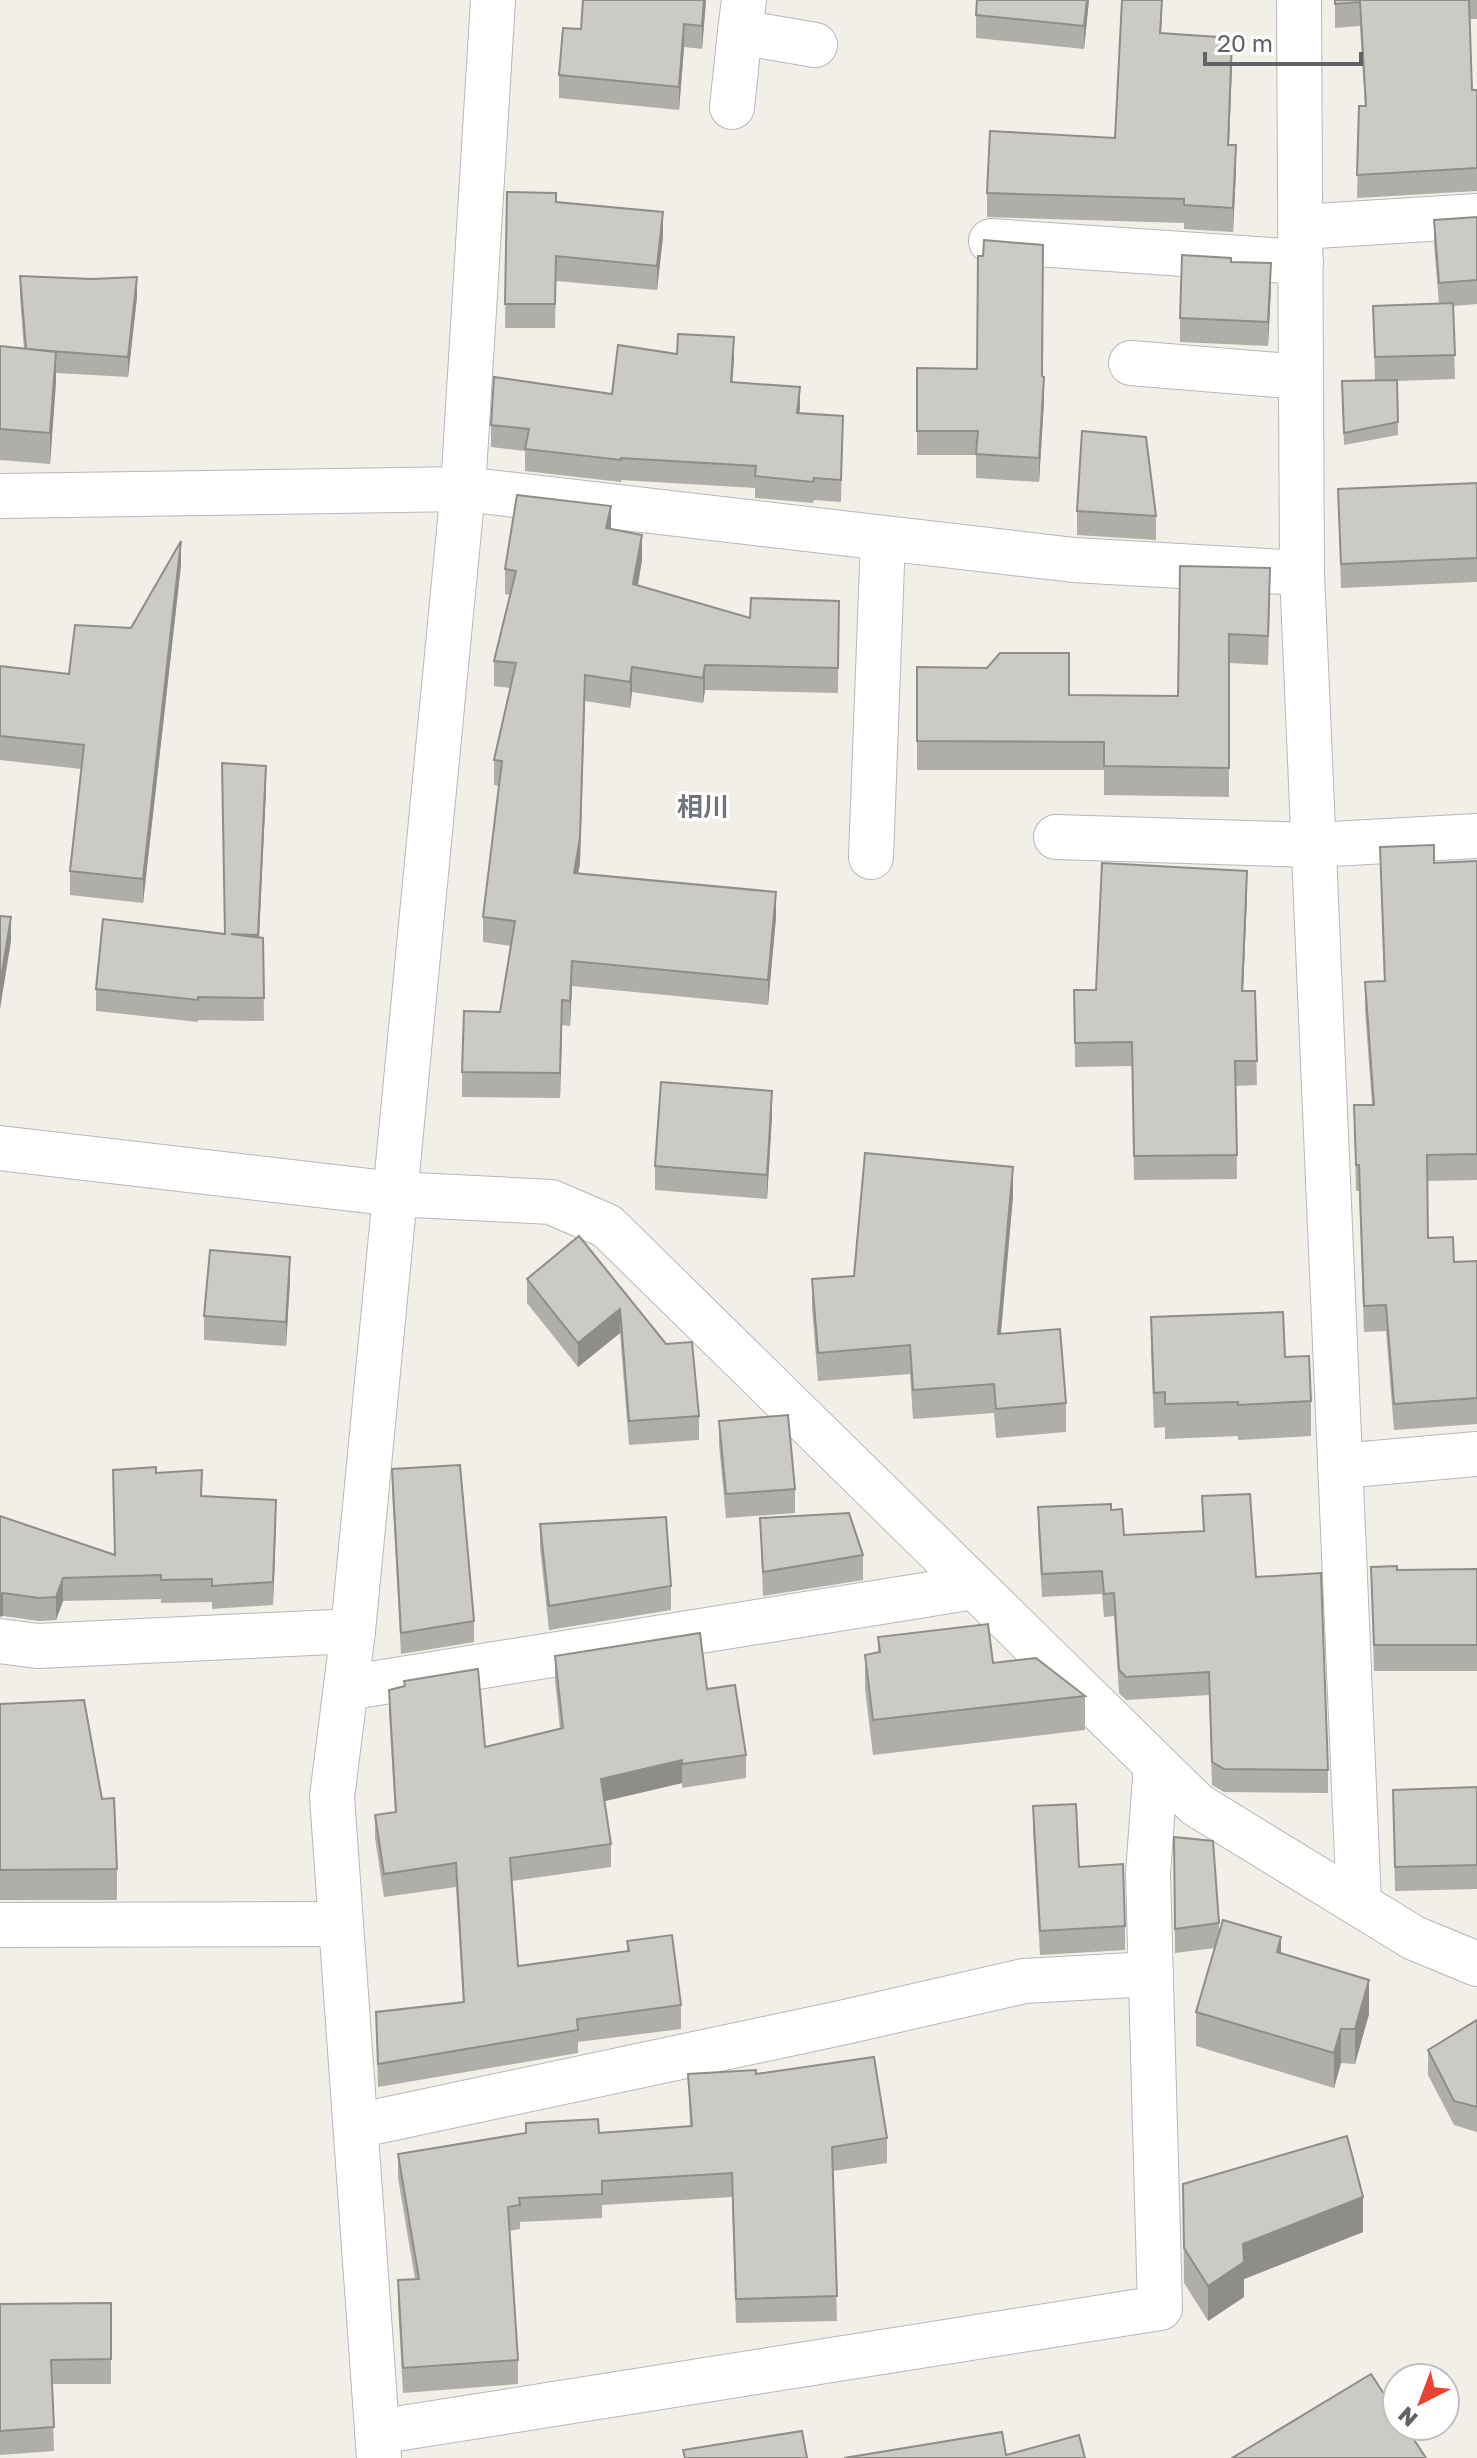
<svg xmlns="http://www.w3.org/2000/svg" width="1477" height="2458" font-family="'Golos Text','Noto Sans JP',sans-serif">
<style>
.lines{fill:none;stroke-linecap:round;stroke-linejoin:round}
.street-casing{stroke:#b5b8bc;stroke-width:46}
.street{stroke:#fff;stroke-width:44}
.wall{fill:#afaea9}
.shaded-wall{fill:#8f8d8a}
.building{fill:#cccac5;stroke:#8f8d8a;stroke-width:2}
.labels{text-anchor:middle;stroke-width:6;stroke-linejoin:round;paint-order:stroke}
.quarter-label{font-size:26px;font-weight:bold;fill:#70757a;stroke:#fff}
</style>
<rect width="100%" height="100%" fill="#f1efe8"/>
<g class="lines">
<defs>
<g id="street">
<path d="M744,0L740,32L815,45"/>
<path d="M1299,0L1302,573L1359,1904"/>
<path d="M732,107L740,32"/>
<path d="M1300,227L1477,216"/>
<path d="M991,241L1301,262"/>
<path d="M1131,363L1301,377"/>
<path d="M0,496L463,489L1074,560L1302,573"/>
<path d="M1056,837L1314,845L1477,836"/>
<path d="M871,857L883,538"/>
<path d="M0,1148L395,1194L551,1202L607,1226L1197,1805L1414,1938L1477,1964"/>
<path d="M1340,1466L1477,1454"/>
<path d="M0,1641L38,1646L353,1631"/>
<path d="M346,1688L974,1587"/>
<path d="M0,1925L341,1924"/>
<path d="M356,2126L845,2022L1024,1981L1151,1974"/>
<path d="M377,2432L1160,2308L1148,1873L1156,1765"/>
<path d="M379,2458L332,1797L353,1631L463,489L493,0"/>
</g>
</defs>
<use href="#street" class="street-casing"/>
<use href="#street" class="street"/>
</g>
<g class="wall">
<path d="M583,0H706L702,49L684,47L679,110L559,98V75L581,29Z"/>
<path d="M1089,0L1084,49L976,38V15Z"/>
<path d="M1335,0H1477V19H1469L1472,90H1477V191L1357,198L1359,106H1365L1360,26L1335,28Z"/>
<path d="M1162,20L1161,33L1232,62L1229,145L1236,169L1233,232L1184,229V223L987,217V193L1115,138Z"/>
<path d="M507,192L556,202L663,236L657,290L556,281L555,328H505Z"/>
<path d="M1477,217V304L1453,306L1455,379L1397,381L1398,435L1344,445L1342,394L1375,381L1373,306L1439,304L1434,244V220Z"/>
<path d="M1231,262L1271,287L1268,346L1180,342V318Z"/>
<path d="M20,276L137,297L128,377L56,373L50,464L0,460V346L24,349L20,297Z"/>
<path d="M677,354L734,359L732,382L799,413L843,416L841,502L814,500L813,503L755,498V488L621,480V482L525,471V451L491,447V425L612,394Z"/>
<path d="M917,368L1042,376L1044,401L1039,482L976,478V455H917Z"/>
<path d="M1477,483V582L1341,588L1338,489Z"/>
<path d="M1077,511L1156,516V540L1077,535Z"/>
<path d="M611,529L642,560L638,586L750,618L839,601L838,693L705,690L703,703L632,692L630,708L585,701L580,863L578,873L776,917L768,1005L572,986L570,1026L562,1025L560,1098L462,1097V1072L500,1012L511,946L483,942V917L499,786L494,785V760L511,688L494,686V661L510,595L505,594V569Z"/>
<path d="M181,565L143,903L70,895V871L81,769L0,760V666L69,674L131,628Z"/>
<path d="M1180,566L1270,597L1268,665L1229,663V797L1104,795V770H917V667L1069,695L1178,696Z"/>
<path d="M266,788L259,938H263L264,1021L198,1020V1022L96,1011V989L224,934Z"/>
<path d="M1380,847L1434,863L1477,861V1180L1427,1181L1428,1238L1454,1262L1477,1261V1424L1394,1430L1386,1331L1364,1332L1359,1191H1356L1354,1105H1372L1365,1009V982L1384,981Z"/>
<path d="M1247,895L1243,991H1255L1257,1085L1236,1086L1237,1179L1134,1180L1132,1066L1075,1067L1074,990H1096Z"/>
<path d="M772,1116L767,1199L655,1190V1166Z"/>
<path d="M1013,1196L1001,1334L1066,1403V1432L996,1438L994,1413L913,1419L910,1374L818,1381L812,1308V1279L854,1276Z"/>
<path d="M579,1236L699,1416V1440L629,1445L620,1333L578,1367L527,1303V1279Z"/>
<path d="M290,1281L286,1346L204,1340V1316Z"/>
<path d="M1151,1317L1285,1357L1311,1401V1436L1238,1440V1436L1165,1439V1427L1154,1428L1151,1352Z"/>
<path d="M719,1421L795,1489V1513L726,1518L719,1445Z"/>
<path d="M392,1469L474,1621V1642L401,1654L392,1490Z"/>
<path d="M156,1473L202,1496L276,1523L273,1605L212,1609V1602L161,1603V1599L63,1601L56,1620L39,1621L3,1616L0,1516L114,1555Z"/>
<path d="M1202,1496L1256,1577L1328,1770V1793L1224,1792L1212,1785L1209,1695L1126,1700L1119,1693L1114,1616L1104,1617L1102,1594L1042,1597L1038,1530V1507L1111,1510L1124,1535L1203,1531Z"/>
<path d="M760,1518L863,1555V1580L763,1596Z"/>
<path d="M540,1524L671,1586V1610L549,1630L540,1548Z"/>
<path d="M1371,1567L1397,1570L1477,1569V1671H1374Z"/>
<path d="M878,1637L1085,1696V1730L873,1755L865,1689V1655L878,1653Z"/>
<path d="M555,1656L707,1689L746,1755V1778L682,1788V1783L605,1801L611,1844V1867L512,1881L518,1966L627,1952V1941L681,2005V2029L578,2042V2053L378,2087L376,2012L463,2002L456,1887L384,1897L375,1838V1815L395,1812L389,1713V1690L485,1747L560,1729L555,1680Z"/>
<path d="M0,1704L102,1799L117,1869V1900H0Z"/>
<path d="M1477,1787V1889L1395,1891L1393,1790Z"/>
<path d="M1033,1806L1125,1926V1950L1040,1955L1033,1830Z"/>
<path d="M1174,1837L1219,1923V1935L1281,1953L1369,2014L1355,2064L1341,2063L1334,2088L1196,2046V2012L1215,1948L1175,1953Z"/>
<path d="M1477,2020V2132L1454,2125L1428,2075V2050Z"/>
<path d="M688,2074H756L887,2138V2163L833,2171L837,2321L736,2323L732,2197L602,2205V2218L520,2222V2229L509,2231L518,2360V2384L403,2393L398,2304V2280L415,2279L398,2178V2154L599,2133L690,2126Z"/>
<path d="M1183,2184L1363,2232L1244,2279V2297L1208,2321L1184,2283Z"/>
<path d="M111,2303V2384H52L54,2451L0,2455V2304Z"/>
</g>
<g class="shaded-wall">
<path d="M704,0H706L702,49V26Z"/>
<path d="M1087,0H1089L1084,49V26Z"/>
<path d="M684,24V47L679,110V87Z"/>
<path d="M1232,38V62L1228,169V145Z"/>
<path d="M1236,145V169L1233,232V208Z"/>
<path d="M663,212V236L657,290V266Z"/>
<path d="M1271,263V287L1268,346V322Z"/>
<path d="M137,277V297L128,377V357Z"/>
<path d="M734,337V359L731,403V382Z"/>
<path d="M56,352V383L50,464V433Z"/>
<path d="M1044,377V401L1039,482V458Z"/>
<path d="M800,387V409L797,435V413Z"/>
<path d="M611,506V531L606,528Z"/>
<path d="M642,535V560L633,610V584Z"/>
<path d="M181,541V565L143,903V879Z"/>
<path d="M705,665V690L703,703V678Z"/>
<path d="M632,667V692L630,708V682Z"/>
<path d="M585,675L580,863L574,898V873Z"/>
<path d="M266,766V788L258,957V935Z"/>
<path d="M1247,871V895L1242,1015V991Z"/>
<path d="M776,892V917L768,1005V980Z"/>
<path d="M11,917V941L0,1009V985Z"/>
<path d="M572,961V986L570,1026V1001Z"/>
<path d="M562,1000V1025L560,1098V1073Z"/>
<path d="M772,1091V1116L767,1199V1175Z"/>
<path d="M1013,1167V1196L998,1363V1334Z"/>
<path d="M290,1257V1281L286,1346V1322Z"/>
<path d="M620,1309V1333L578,1367V1343Z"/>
<path d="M276,1500V1523L273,1605V1582Z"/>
<path d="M63,1578V1601L56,1620V1597Z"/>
<path d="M3,1593V1616L0,1617V1594Z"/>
<path d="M682,1760V1783L601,1802V1779Z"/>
<path d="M1281,1937V1972L1277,1952Z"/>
<path d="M1369,1980V2014L1355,2064V2029Z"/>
<path d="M1341,2029V2063L1334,2088V2053Z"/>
<path d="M1363,2197V2232L1244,2279V2297L1208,2321V2286L1243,2244Z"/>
</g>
<g class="building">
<path d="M583,0H704L702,26L684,24L679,87L559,75L563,28L581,29Z"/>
<path d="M977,0H1087L1084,26L976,15Z"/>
<path d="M1122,0H1162L1160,33L1232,38L1228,145H1236L1233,208L1184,205V199L987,193L990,131L1115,138Z"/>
<path d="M1335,0H1469L1472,90H1477V168L1357,175L1359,106H1366L1360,2L1335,4Z"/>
<path d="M507,192L556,193V202L663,212L657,266L556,256L555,304H505Z"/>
<path d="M1477,217V280L1439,283L1434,220Z"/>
<path d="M984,240L1043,245L1042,376L1044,377L1039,458L976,454L978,431H917V368L977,369L978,256H983Z"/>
<path d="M1182,255L1231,258V262L1271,263L1268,322L1180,318Z"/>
<path d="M20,276L92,279L137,277L128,357L26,349Z"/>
<path d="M1453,303L1455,355L1375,357L1373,306Z"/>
<path d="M678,334L734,337L731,382L800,387L797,413L843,416L841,480L814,478L813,482L755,476L756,466L621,458V460L525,449L529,429L491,425L494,377L612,394L618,345L677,354Z"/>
<path d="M0,346L56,352L50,433L0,429Z"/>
<path d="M1397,380L1398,422L1344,433L1342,381Z"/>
<path d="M1082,431L1146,437L1156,516L1077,511Z"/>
<path d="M1477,483V558L1341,564L1338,489Z"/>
<path d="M517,495L611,506L606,528L642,535L633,584L750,618L751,598L839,601L838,668L705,665L703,678L632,667L630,682L585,675L580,838L574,873L776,892L768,980L572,961L570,1001L562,1000L560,1073L462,1072L464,1011L500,1012L515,921L483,917L502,761L494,760L516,663L494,661L516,571L505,569Z"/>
<path d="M181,541L143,879L70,871L84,745L0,736V666L69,674L75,625L131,628Z"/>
<path d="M1180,566L1270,568L1268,636L1229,634V768L1104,766V742L917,741V667L987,668L1000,653H1069V695L1178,696Z"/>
<path d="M222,763L266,766L258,935L231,934L263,938L264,998L198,997V1000L96,989L103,919L225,934Z"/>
<path d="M1434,845V863L1477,861V1154L1427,1155L1428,1238L1453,1237L1454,1262L1477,1261V1398L1394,1404L1386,1305L1364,1306L1359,1165H1356L1354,1105H1374L1365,982L1385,981L1380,847Z"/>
<path d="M1102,863L1247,871L1242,991H1255L1257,1061H1235L1237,1155L1134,1156L1132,1042L1075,1043L1074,990H1096Z"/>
<path d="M0,916L11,917L0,985Z"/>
<path d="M661,1082L772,1091L767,1175L655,1166Z"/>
<path d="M865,1153L1013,1167L998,1334L1060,1329L1066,1403L996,1409L994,1384L913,1390L910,1345L818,1353L812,1279L854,1276Z"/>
<path d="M579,1236L666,1344L692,1342L699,1416L629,1421L620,1309L578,1343L527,1279Z"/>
<path d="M210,1250L290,1257L286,1322L204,1316Z"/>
<path d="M1283,1312L1285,1357L1309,1356L1311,1401L1238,1405V1402L1165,1404V1392L1154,1393L1151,1317Z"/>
<path d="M788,1415L795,1489L726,1494L719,1421Z"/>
<path d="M460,1465L474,1621L401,1633L392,1469Z"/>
<path d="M156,1467V1473L202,1470L201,1496L276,1500L273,1582L212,1586V1579L161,1580V1575L63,1578L56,1597L39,1598L3,1593L0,1594V1516L115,1555L113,1470Z"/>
<path d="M1250,1494L1256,1577L1321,1573L1328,1770L1224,1769L1212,1762L1209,1672L1126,1677L1119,1670L1114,1593L1104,1594L1102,1571L1042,1574L1038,1507L1111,1504V1510L1122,1509L1124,1535L1204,1531L1202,1496Z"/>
<path d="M849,1513L863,1555L763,1572L760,1518Z"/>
<path d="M666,1517L671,1586L549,1606L540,1524Z"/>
<path d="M1397,1566V1570L1477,1569V1645H1374L1371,1567Z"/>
<path d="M988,1624L993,1663L1036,1658L1085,1696L873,1720L865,1655L880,1652L878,1637Z"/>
<path d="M700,1633L707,1689L735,1685L746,1755L682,1764V1760L601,1779L611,1844L510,1858L518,1966L629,1951L627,1941L672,1935L681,2005L577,2019L578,2030L378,2064L376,2012L464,2002L456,1863L384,1874L375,1815L396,1812L389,1690L405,1686L404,1681L478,1669L485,1747L563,1728L555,1656Z"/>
<path d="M84,1700L102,1799L114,1798L117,1869L0,1870V1704Z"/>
<path d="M1477,1787V1865L1395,1867L1393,1790Z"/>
<path d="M1076,1804L1079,1867L1123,1864L1125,1926L1040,1931L1033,1806Z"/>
<path d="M1174,1837L1213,1841L1219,1923L1175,1929Z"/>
<path d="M1223,1920L1281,1937L1277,1952L1369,1980L1355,2029H1341L1334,2053L1196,2012Z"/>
<path d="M1477,2020V2107L1454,2101L1428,2050Z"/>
<path d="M874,2057L887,2138L832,2147L837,2296L736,2299L732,2173L602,2181V2194L519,2198L520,2205L508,2207L518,2360L403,2368L398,2280L419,2279L398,2154L526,2133V2123L598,2119L599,2133L692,2126L688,2074L756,2070V2074Z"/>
<path d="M1347,2136L1363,2197L1243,2244L1244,2262L1208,2286L1184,2248L1183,2184Z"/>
<path d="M111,2303V2359L51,2360L54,2427L0,2431V2304Z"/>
<path d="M1371,2374L1397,2414V2426H1405L1426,2458H1232Z"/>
<path d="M802,2431L807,2458H685L683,2450Z"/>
<path d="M1002,2432L1006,2455L1079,2435L1085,2458H844Z"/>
</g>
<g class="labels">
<g class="quarter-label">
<text x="703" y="816">相川</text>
</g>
</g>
<g transform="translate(1421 2402) rotate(222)"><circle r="38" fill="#ffffff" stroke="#bfc1c3" stroke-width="2"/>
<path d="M0-6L14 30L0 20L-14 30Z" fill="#ea4335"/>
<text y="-12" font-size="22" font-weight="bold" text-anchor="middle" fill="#5f6368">N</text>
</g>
<path d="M1205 52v12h156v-12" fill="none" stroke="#5f6368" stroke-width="4"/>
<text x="1217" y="52" font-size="24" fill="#5f6368" stroke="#ffffff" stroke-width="6" paint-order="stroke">20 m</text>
</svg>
